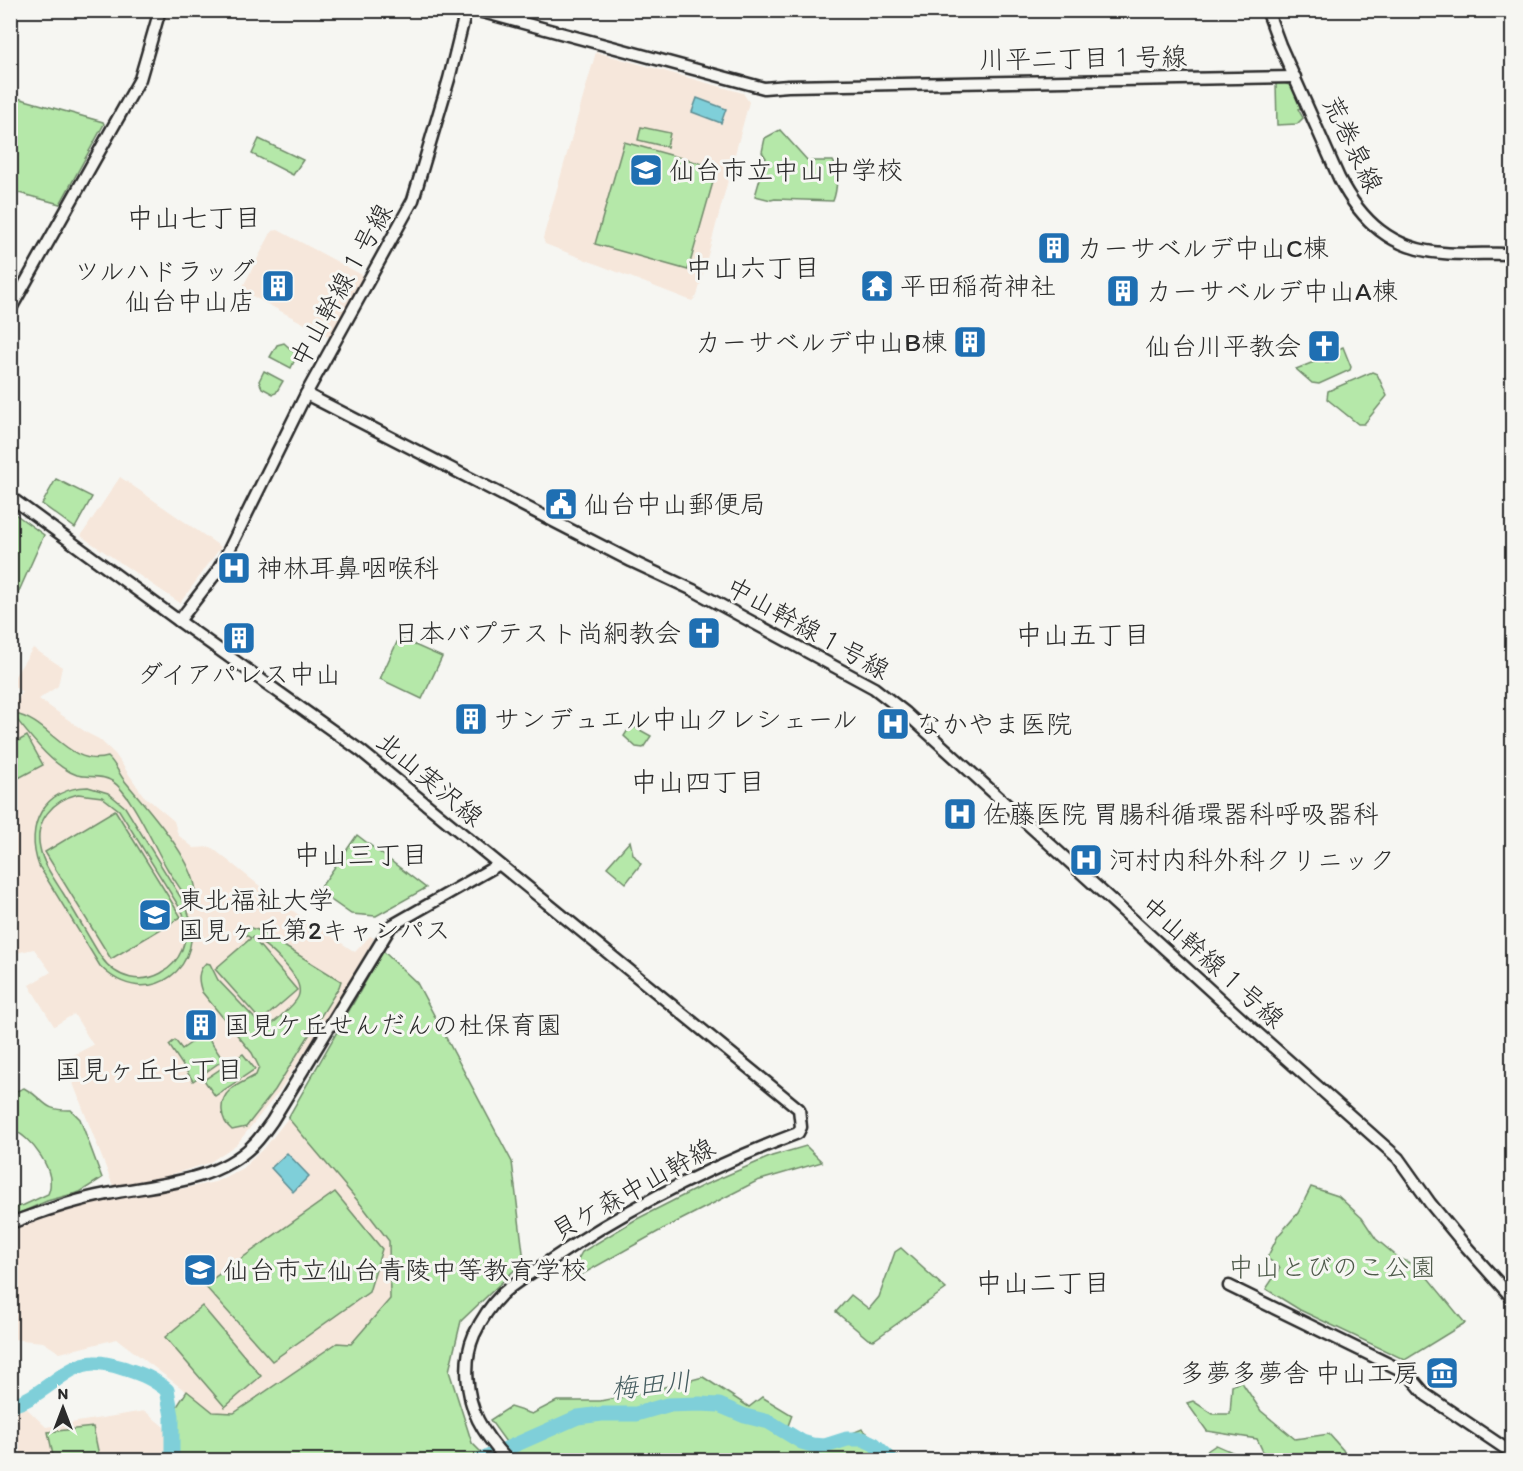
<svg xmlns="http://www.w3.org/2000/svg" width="1523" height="1471" font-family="Itim,'Klee One',sans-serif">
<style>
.built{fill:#f6e7db}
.green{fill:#b5e8a9;stroke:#708a6a;stroke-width:1.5;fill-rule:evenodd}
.water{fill:#7fcfd9;stroke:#5d8d93;stroke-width:1.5}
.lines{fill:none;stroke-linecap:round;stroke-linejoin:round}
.river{stroke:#7fcfd9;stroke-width:15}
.tertiary-casing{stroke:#2b2b2b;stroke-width:15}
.tertiary{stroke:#f6f6f2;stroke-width:10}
.labels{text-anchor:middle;stroke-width:6;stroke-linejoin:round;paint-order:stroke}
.street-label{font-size:26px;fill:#2b2b2b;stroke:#f6f6f2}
.poi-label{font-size:26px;fill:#2b2b2b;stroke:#f6f6f2;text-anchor:start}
.park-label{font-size:26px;fill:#4e5a4a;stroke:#f6f6f2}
.neighbourhood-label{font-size:27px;fill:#2b2b2b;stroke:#f6f6f2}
.water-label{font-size:27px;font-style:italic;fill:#445c5f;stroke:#f6f6f2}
</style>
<rect width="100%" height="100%" fill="#f6f6f2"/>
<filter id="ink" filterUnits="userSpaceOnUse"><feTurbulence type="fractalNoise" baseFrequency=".0167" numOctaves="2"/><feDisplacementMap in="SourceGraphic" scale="12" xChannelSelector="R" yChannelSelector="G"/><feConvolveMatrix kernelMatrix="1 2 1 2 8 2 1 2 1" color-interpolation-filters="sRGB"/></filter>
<g filter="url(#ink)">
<g class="built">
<path d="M596,52L743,93L749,102L697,296L692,301L545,244L543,238Z"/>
<path d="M278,230L364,276L333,339L241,290L272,231Z"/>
<path d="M120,477L221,547L180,603L81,536Z"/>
<path d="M33,648L62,667L58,686L39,699L87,733L99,739L115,754L143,795L174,821L178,835L194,848L211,847L281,903L355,952L370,936L374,938L348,986L280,1090L237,1144L209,1163L163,1177L113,1186L64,1060L93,1045L74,1014L54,1026L29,985L51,972L34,949L11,954L10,698L17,701L22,692L11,685V682Z"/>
<path d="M288,1118L363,1207L389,1242L390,1299L351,1344L337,1343L234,1413L213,1412L117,1339L60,1353L43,1342L11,1339L10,1229L105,1198L186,1188L215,1182L242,1169L267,1145Z"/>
<path d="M23,1405L46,1427L145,1411L203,1460H11V1409Z"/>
</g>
<g class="green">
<path d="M1280,82C1297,86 1297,92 1303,107L1298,109L1303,118L1297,124L1277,125L1276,83Z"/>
<path d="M14,97L103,122L104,124L60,204L11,191L10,100Z"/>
<path d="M641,127L670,133L667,147L638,140Z"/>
<path d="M780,130L808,161H833C839,170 837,191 833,201L775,199L771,200L755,196L766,158L762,152L765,138Z"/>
<path d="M259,139L303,160L293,175L252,154Z"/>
<path d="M624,142L717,168L688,270L595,244Z"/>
<path d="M284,343L295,353L296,357L291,368L270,357L277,345Z"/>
<path d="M1343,347L1351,367L1350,370L1319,384L1312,383L1296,369L1324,358L1326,363L1332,361L1331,357L1333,356L1331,352Z"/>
<path d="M264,371L283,381L276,393L273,394L262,388L259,381Z"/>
<path d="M1372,372L1377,374L1387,396L1364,424H1358L1327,399L1328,391Z"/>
<path d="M56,479L92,497L75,528L42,504Z"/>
<path d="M11,511L44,535L11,609Z"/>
<path d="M399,638L442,657L422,699L380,679Z"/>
<path d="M14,714C49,719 68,768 108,757C115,763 118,772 124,780C142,803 211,875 193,906L190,904C183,892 175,881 168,870C154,847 132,794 112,781C102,774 88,778 77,775C53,767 30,736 14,716Z"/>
<path d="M631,725L651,736L643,748L636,747L624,736Z"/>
<path d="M27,736L43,765L11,782V745Z"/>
<path d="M88,787L108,793L125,807L186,906C211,967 147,1014 100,966L39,866C24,825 44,788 88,787ZM78,794L102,797L119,810L183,913C200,968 134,1004 101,957C88,936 76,914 63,893C54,879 43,864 40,848C34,821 53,800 78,794Z"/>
<path d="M115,810L181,917L111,959L45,852Z"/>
<path d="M357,835L426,888L376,916L351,914L318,891Z"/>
<path d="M630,841L633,854L641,864L626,883L607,867Z"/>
<path d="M243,926L258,930L341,981L339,987L275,1090L246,1127L232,1130C220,1120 218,1101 230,1090C237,1084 248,1080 256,1075L259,1067L252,1053L202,992C198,981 197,971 206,963L210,964L218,980L261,1025C273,1026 277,1020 285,1012C290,1007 298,1001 299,994C303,976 267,945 252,937L297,990L261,1021L215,969L251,938L241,932L240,928Z"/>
<path d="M383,951L417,983L512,1162L524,1261L461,1321L449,1371L472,1443L489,1460H167L169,1414L178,1405L187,1391L213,1412L234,1413L337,1343L351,1344L390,1299L389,1241L363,1207L288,1118Z"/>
<path d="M205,1033L223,1060L193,1081L169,1045L175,1040L182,1049Z"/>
<path d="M243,1054L255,1069L215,1096L204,1080Z"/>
<path d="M24,1088C47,1100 41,1111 71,1110L80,1119L102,1178L80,1192L47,1201L11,1217V1209L24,1205L48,1194C58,1172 31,1136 11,1129V1093Z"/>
<path d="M806,1146L822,1162L757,1181L663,1229L570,1281L567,1279L582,1252L635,1220L702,1186L772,1156Z"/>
<path d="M1311,1187L1338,1196L1362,1218L1376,1239L1399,1258L1419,1267L1465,1323L1405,1360L1300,1310L1266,1289L1280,1268L1267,1258L1278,1236L1298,1213Z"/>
<path d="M335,1192L382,1249L369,1292L272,1361L204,1285Z"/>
<path d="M901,1248L946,1289L874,1340L868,1339L836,1312L851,1295L869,1309L879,1297L895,1252Z"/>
<path d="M202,1306L261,1376L225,1407L165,1337Z"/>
<path d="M703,1377L749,1407L762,1397L792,1415L785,1434L811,1450L862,1429L902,1460H519L490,1420L510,1407L532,1414L557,1401H600L637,1394Z"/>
<path d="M1241,1381L1261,1411L1295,1439L1329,1434L1343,1450L1348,1460H1267L1257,1439L1207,1431L1187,1403L1193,1401L1213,1414H1230L1232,1386Z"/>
<path d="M93,1427L100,1460H54L48,1432Z"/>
<path d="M1216,1445L1250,1460H1196L1195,1459Z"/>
</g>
<g class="water">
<path d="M697,98L726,109L721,123L692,112Z"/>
<path d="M287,1153L309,1176L293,1192L271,1168Z"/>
</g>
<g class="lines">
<g class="river">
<path d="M10,1405C41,1400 64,1364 94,1363C104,1362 116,1366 126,1369C144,1375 152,1378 167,1390L172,1416V1460"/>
<path d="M481,1460L578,1417L602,1414H636L667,1405L700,1404L719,1405L745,1416L769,1422L802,1442L812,1445L825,1446L847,1439H863L874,1444L891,1460"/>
</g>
<defs>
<g id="tertiary">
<path d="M466,10L449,79L413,200L306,394L631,561L693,590L874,688L906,713L1245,1022L1398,1158L1430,1203L1463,1243L1512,1298"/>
<path d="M475,10L764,88L788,86L1295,77"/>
<path d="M1267,10L1280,45L1339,178C1361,221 1392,250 1443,253C1466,255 1489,253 1512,254"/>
<path d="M10,310L140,79L160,10"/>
<path d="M10,497L179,621L361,751L799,1109L801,1127L798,1133C711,1166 627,1208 551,1260C535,1271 516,1281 502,1294C490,1306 481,1320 474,1335C463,1360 466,1396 478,1420C485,1434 496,1448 507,1460"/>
<path d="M179,621L216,573L225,558L306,394"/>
<path d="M10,1223C42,1212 74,1200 107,1194C156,1184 214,1183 252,1146C260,1139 266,1129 272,1121L391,926L498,865"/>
<path d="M1229,1286L1401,1370L1410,1376L1426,1395L1512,1453"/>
</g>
</defs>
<use href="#tertiary" class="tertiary-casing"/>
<use href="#tertiary" class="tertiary"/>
</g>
</g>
<defs>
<symbol id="school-square" viewBox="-11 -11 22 22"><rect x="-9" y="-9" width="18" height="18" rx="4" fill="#1f6fb2" stroke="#f6f6f2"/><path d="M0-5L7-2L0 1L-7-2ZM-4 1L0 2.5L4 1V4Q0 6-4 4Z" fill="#fff"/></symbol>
<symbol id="building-square" viewBox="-11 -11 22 22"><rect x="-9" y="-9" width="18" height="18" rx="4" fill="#1f6fb2" stroke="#f6f6f2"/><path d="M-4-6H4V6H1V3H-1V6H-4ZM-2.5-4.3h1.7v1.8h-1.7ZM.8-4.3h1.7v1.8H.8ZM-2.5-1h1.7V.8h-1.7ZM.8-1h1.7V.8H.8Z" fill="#fff"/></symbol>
<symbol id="temple-square" viewBox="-11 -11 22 22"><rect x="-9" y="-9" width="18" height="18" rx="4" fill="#1f6fb2" stroke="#f6f6f2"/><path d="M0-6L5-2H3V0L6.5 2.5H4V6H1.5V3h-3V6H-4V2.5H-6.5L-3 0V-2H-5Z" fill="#fff"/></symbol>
<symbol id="church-square" viewBox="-11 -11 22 22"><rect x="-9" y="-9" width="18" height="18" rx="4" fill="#1f6fb2" stroke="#f6f6f2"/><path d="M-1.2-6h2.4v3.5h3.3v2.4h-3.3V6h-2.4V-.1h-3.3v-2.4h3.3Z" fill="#fff"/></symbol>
<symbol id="civic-square" viewBox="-11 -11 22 22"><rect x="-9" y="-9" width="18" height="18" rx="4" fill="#1f6fb2" stroke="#f6f6f2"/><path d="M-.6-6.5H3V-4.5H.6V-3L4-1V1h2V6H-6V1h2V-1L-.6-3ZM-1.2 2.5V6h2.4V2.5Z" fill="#fff"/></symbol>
<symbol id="hospital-square" viewBox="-11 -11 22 22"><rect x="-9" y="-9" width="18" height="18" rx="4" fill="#1f6fb2" stroke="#f6f6f2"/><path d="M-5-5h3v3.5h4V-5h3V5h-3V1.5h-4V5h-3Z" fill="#fff"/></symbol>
<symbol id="university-square" viewBox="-11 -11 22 22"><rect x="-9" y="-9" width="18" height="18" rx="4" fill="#1f6fb2" stroke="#f6f6f2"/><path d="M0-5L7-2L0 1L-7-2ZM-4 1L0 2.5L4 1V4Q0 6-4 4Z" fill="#fff"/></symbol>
<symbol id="museum-square" viewBox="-11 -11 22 22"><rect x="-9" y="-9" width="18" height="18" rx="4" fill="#1f6fb2" stroke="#f6f6f2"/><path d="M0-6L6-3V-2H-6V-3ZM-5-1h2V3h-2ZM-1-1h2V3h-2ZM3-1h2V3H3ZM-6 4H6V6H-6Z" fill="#fff"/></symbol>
</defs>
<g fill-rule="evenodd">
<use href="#school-square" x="627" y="151" width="38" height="38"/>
<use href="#building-square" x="1035" y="229" width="38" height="38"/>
<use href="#building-square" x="259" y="267" width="38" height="38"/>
<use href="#temple-square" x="858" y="267" width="38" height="38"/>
<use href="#building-square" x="1104" y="272" width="38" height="38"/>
<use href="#building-square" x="951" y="323" width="38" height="38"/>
<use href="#church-square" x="1305" y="327" width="38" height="38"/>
<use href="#civic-square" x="542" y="485" width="38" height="38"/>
<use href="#hospital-square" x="215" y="549" width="38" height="38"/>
<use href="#church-square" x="685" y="614" width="38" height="38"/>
<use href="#building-square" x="220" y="619" width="38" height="38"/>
<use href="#building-square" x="452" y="700" width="38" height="38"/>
<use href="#hospital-square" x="874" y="705" width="38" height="38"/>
<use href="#hospital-square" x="941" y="795" width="38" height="38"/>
<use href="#hospital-square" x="1067" y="841" width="38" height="38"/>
<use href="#university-square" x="136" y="896" width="38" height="38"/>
<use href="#building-square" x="182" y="1006" width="38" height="38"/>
<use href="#school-square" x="181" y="1251" width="38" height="38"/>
<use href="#museum-square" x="1423" y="1354" width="38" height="38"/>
</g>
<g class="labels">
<g class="street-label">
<text transform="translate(1083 58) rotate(-1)" y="9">川平二丁目１号線</text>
<text transform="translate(1353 144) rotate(64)" y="9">荒巻泉線</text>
<text transform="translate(341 285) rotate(-61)" y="9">中山幹線１号線</text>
<text transform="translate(808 628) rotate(29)" y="9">中山幹線１号線</text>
<text transform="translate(430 779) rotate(40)" y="9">北山実沢線</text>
<text transform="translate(1213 962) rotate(42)" y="9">中山幹線１号線</text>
<text transform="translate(633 1189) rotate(-29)" y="9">貝ケ森中山幹線</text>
</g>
<g class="poi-label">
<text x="669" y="179">仙台市立中山中学校</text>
<text x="1077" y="257">カーサベルデ中山C棟</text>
<text x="255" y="280" text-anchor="end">ツルハドラッグ<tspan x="255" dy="30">仙台中山店</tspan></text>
<text x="900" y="295">平田稲荷神社</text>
<text x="1146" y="300">カーサベルデ中山A棟</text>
<text x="947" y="351" text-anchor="end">カーサベルデ中山B棟</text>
<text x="1301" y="355" text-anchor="end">仙台川平教会</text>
<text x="584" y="513">仙台中山郵便局</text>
<text x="257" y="577">神林耳鼻咽喉科</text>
<text x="681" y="642" text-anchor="end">日本バプテスト尚絅教会</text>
<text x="239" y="683" text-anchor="middle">ダイアパレス中山</text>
<text x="494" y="728">サンデュエル中山クレシェール</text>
<text x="916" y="733">なかやま医院</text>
<text x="983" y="823">佐藤医院 胃腸科循環器科呼吸器科</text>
<text x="1109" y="869">河村内科外科クリニック</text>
<text x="178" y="909">東北福祉大学<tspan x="178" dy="30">国見ヶ丘第2キャンパス</tspan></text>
<text x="224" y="1034">国見ケ丘せんだんの杜保育園</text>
<text x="223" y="1279">仙台市立仙台青陵中等教育学校</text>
<text x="1419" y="1382" text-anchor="end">多夢多夢舎 中山工房</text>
</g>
<g class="park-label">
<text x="1332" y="1276">中山とびのこ公園</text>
</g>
<g class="neighbourhood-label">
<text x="194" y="227">中山七丁目</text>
<text x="753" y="277">中山六丁目</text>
<text x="1083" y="644">中山五丁目</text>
<text x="698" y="791">中山四丁目</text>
<text x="361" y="864">中山三丁目</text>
<text x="149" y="1079">国見ヶ丘七丁目</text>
<text x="1043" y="1292">中山二丁目</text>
</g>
<g class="water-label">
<text transform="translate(651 1385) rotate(-6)" y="9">梅田川</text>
</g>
</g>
<rect width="1523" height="1471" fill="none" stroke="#f6f6f2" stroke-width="36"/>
<rect x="18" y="18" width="1487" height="1435" fill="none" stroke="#2b2b2b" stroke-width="2" filter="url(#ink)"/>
<g transform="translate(63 1408)" stroke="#f6f6f2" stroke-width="4.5" paint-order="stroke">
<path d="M0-4.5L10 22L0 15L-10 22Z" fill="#2b2b2b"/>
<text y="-9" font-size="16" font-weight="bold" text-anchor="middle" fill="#2b2b2b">N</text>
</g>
</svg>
